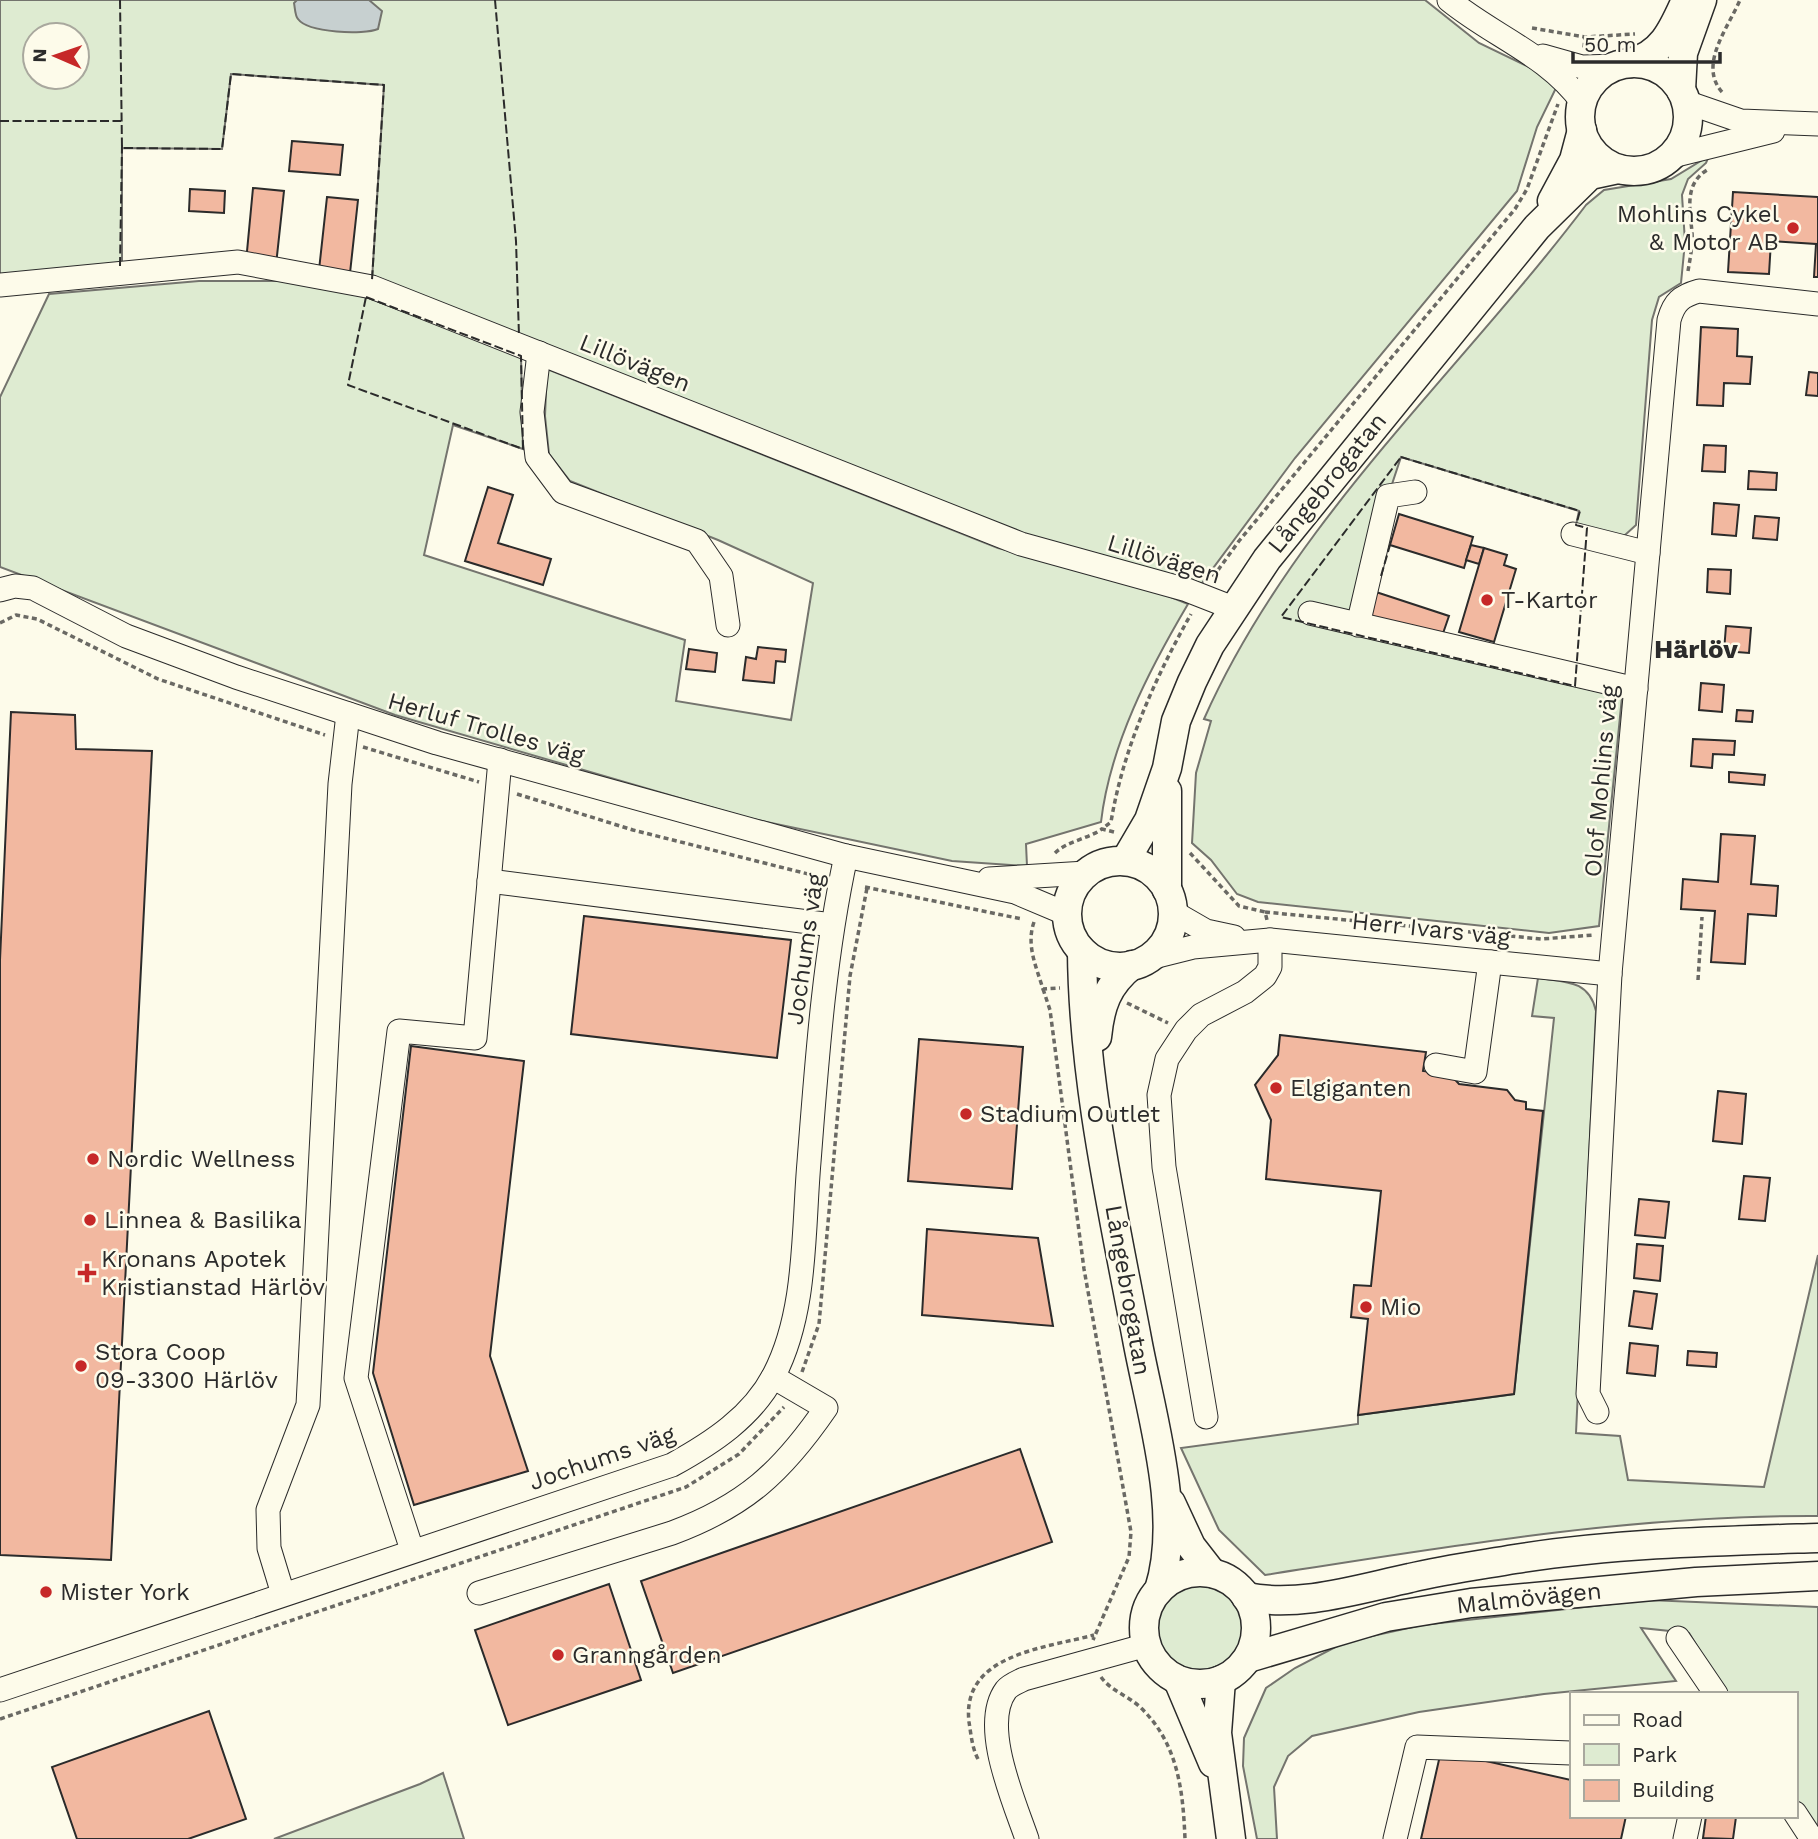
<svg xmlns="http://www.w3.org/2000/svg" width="1818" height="1839" font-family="'Work Sans',sans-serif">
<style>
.green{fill:#deebd1;stroke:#74746e;stroke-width:2;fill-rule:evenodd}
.water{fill:#c7d0d0;stroke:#74746e;stroke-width:2}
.building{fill:#f2b8a0;stroke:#2b2b2b;stroke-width:2}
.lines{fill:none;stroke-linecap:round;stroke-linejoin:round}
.minor-casing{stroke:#2b2b2b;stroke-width:25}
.major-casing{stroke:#2b2b2b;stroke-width:31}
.path{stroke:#6a6964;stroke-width:3.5;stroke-dasharray:5 3.5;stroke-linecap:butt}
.minor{stroke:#fdfbea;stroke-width:23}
.major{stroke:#fdfbea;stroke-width:28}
.fence{stroke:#2b2b2b;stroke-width:2;stroke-dasharray:9 3.5;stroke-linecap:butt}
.poi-dot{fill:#c62828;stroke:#fdfbea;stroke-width:2.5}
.labels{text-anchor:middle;stroke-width:5;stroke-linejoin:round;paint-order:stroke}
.poi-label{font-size:24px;fill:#2b2b2b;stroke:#fdfbea;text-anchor:start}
.street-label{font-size:24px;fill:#2b2b2b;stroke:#fdfbea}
.neighbourhood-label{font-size:26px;font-weight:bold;fill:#2b2b2b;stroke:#fdfbea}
</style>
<rect width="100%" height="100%" fill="#fdfbea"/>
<g class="green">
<path d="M0,0H1425L1479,43L1537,71L1556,88L1537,127L1517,191L1295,458L1199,587L1036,539L372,280L384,85L231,74L222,149L122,148V266L0,278ZM35,35H77V77H35Z"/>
<path d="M1709,156L1706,163L1688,179L1682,195L1685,242L1681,283L1659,297L1652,320L1636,525L1624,536L1576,525L1579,511L1401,457L1343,632L1622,697L1599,926L1549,933L1258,902L1237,894L1211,860L1192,843L1196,773L1211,721L1204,719C1291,523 1458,374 1586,205L1604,190L1671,179Z"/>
<path d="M199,281H286L366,297L521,356L523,449L453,425L424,555L685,640L676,701L791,720L813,583L718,540L570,481L549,454L545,416L547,369L998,548L1136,583L1188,604C1149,670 1110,745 1101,822L1026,844L1027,866L952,861L748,818L395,715L0,567V397L49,294Z"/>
<path d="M1538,978C1566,982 1589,980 1596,1011L1576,1433L1620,1436L1628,1480L1764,1487L1818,1255V1516C1632,1515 1449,1546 1265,1575L1219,1530L1181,1448L1358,1424V1415L1514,1394L1554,1018L1532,1016Z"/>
<circle cx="1200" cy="1629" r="44"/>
<path d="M1648,1600L1818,1607V1839L1795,1809V1694H1726L1689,1633L1641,1628L1676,1681L1544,1694L1419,1712L1312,1736L1288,1756L1274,1787L1277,1839H1257L1243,1766L1244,1738L1266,1688L1295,1668L1345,1642L1422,1625Z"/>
<path d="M443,1773L464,1839H274L420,1784Z"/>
</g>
<path class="water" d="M297,0H369L382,11L378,29C364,35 308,33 298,19C295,16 295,8 294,3Z"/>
<g class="building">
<path d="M292,141L343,145L340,175L289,171Z"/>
<path d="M253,188L284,191L276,265L246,262Z"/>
<path d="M190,189L225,191L224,213L189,211Z"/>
<path d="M1733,192L1818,197V277H1814L1816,244L1771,241L1769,274L1728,272Z"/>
<path d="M327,197L358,200L350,273L319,270Z"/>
<path d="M1701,327L1738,329L1737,356L1752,357L1750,384L1724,383L1723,406L1697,405Z"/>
<path d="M1809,372L1818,373V396L1806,395Z"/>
<path d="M1704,445L1726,446L1725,472L1702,471Z"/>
<path d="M1749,471L1777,473L1776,490L1748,489Z"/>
<path d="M488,487L513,495L498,543L551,559L543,585L465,561Z"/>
<path d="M1714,503L1739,505L1736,536L1712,534Z"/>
<path d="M1399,514L1473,537L1464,568L1390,545Z"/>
<path d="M1755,516L1779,518L1777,540L1753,538Z"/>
<path d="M1471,545L1484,548L1479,564L1466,560Z"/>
<path d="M1484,548L1507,555L1504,565L1516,569L1494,642L1459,632Z"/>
<path d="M1708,569L1731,570L1730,594L1707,592Z"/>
<path d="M1376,592L1449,616L1440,642L1367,619Z"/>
<path d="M1726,626L1751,628L1749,653L1724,651Z"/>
<path d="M758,647L786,650L785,662L776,661L774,683L743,680L746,657L756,659Z"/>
<path d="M689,649L717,653L715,672L686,669Z"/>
<path d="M1701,683L1724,685L1722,712L1699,710Z"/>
<path d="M1737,710L1753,711L1752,722L1736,721Z"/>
<path d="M11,712L75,715L76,749L152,751L111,1560L0,1555V960Z"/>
<path d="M1693,739L1735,741L1734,755L1713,754L1712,768L1691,766Z"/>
<path d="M1729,772L1765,775L1764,785L1729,782Z"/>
<path d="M1721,834L1755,836L1751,884L1778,886L1776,916L1748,914L1745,964L1711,962L1715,911L1681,909L1683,879L1718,882Z"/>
<path d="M584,916L791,940L777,1058L571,1034Z"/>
<path d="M1280,1035L1426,1052L1423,1071L1451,1075L1459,1084L1507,1090L1515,1100L1526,1102V1109L1543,1111L1514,1394L1358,1415L1368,1319L1351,1317L1354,1285L1371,1286L1381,1191L1266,1179L1271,1120L1255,1085L1278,1055Z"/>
<path d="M919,1039L1023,1047L1012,1189L908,1181Z"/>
<path d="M411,1046L524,1061L490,1356L528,1471L414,1505L373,1373Z"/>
<path d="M1718,1091L1746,1094L1742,1144L1713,1141Z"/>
<path d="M1744,1176L1770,1178L1765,1221L1739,1219Z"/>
<path d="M1639,1199L1669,1202L1665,1238L1635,1235Z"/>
<path d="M927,1229L1038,1238L1053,1326L922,1315Z"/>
<path d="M1637,1244L1663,1246L1660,1281L1634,1278Z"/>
<path d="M1634,1291L1657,1294L1652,1329L1629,1326Z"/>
<path d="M1630,1343L1658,1346L1655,1376L1627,1373Z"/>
<path d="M1688,1351L1717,1353L1716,1367L1687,1365Z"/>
<path d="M1020,1449L1052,1542L673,1673L641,1581Z"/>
<path d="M609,1584L641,1680L508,1725L475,1630Z"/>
<path d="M209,1711L246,1819L188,1839H77L52,1767Z"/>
<path d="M1441,1751L1571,1780V1816H1626L1621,1839H1421Z"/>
<path d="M1706,1816L1736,1817L1733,1839L1703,1838Z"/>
</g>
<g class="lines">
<defs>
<g id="minor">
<path d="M1449,0C1493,36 1548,55 1582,102"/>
<path d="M1543,56L1582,67L1619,66"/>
<path d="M1686,102L1741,121L1818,124"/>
<path d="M1672,156L1773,131"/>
<path d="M0,285L238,262L372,287L1021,544L1187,590L1233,608"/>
<path d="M539,353L532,412L537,457L563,492L697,541L721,576L728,625"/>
<path d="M1573,534L1648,553"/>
<path d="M0,590L15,586L33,588L126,636L236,677L437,743L846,856L1015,892L1067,914"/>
<path d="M1310,613L1636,689"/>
<path d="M1358,625L1388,496L1415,492"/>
<path d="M989,879L1086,873"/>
<path d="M489,881L832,925"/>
<path d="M1173,912L1206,931L1234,937"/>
<path d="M1149,958L1193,947L1270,940L1610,974"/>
<path d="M1436,1065L1475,1072L1490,962"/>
<path d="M1597,1412L1588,1394L1610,974L1669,320C1674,302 1681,296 1699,291L1818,304"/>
<path d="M1206,1417L1164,1167L1159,1095L1167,1059L1186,1030L1201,1015L1245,992L1265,976L1270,967V940"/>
<path d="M412,1550L356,1378L399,1031L475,1038L500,760"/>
<path d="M479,1593L672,1533C745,1506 782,1472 826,1408L773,1377"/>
<path d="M283,1594L269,1548L268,1510L308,1405L340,784L348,714"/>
<path d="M1678,1638L1716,1694"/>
<path d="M0,1690L672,1465C712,1443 752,1417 774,1375C807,1312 803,1231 809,1162C817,1059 824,957 846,856"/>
<path d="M1795,1813L1812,1839"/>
<path d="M1027,1839C1014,1801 980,1725 1006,1690C1010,1685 1018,1682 1024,1679L1147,1645"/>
<path d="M1395,1839L1417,1747L1571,1753"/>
<path d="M1685,1839L1690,1816"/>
</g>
<g id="major">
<path d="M1630,63C1663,54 1673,29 1686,0"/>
<circle cx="1634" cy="117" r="54"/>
<path d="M1681,90L1683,53L1702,0"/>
<path d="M1552,201L1574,160L1582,130"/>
<path d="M1167,791V890"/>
<path d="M1125,861L1149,820L1167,768L1176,721L1192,682L1210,645L1267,559L1537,227L1590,175L1618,169"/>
<circle cx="1120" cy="914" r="53"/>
<path d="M1082,951C1083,1081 1113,1212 1137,1339C1151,1415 1183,1515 1159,1590"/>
<path d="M1097,1037C1100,1006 1107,985 1132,965"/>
<path d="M1171,1503L1191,1546L1212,1573"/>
<circle cx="1200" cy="1628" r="56"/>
<path d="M1246,1597C1299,1608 1358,1589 1410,1578C1444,1570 1480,1565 1515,1559C1615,1543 1717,1541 1818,1538"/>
<path d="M1248,1658L1386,1617L1471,1603L1696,1582L1818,1576"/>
<path d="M1178,1680L1213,1763"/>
<path d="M1221,1680L1217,1733L1231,1839"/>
</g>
</defs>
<use href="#minor" class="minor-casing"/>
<use href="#major" class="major-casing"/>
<g class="path">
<path d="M1532,28L1585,37L1635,34"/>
<path d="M1584,48L1585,37"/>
<path d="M1722,92C1698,65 1728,28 1740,0"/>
<path d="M1688,271C1690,259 1693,245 1692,232C1690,210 1684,184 1707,170"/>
<path d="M1213,577L1239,541L1515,209L1527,189L1558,104"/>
<path d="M0,623L16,615L37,619L158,679L325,735"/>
<path d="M363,747L479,782"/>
<path d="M517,794L633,830L820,877"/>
<path d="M1114,832L1102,829L1111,822C1123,749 1155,678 1191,614"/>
<path d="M1055,853C1067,841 1088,839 1102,829"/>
<path d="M1190,853L1239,906L1265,912L1267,920"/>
<path d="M865,887L1022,919"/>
<path d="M1265,912L1541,939L1594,935"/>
<path d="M1034,922C1026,945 1036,966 1043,989L1060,988"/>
<path d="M1698,980L1702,917"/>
<path d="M1043,989L1050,1010L1084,1269L1131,1532L1129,1557L1093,1640"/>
<path d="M1127,1003L1168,1023"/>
<path d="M802,1372L819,1324L850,976L867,888"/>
<path d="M1101,1677C1111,1691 1127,1695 1140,1707C1178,1743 1183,1790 1185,1839"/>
<path d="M0,1719L686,1487L739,1454L784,1407"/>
<path d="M978,1759C972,1748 971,1734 969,1722C961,1654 1046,1648 1094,1635"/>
</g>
<use href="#minor" class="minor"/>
<use href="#major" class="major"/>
<g class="fence">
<path d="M120,0L122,148L222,149L231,74L384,85L372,280"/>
<path d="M495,0L516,241L519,336"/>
<path d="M0,121H121"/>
<path d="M120,266L122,145"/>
<path d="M366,297L521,356L523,449L348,385Z"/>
<path d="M1401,457L1580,511L1576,525L1587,528L1575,686L1281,617Z"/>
<path d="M1381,576L1390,545"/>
</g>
</g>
<g class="poi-dot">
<circle cx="1793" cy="228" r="7"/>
<circle cx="1487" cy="600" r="7"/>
<circle cx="1276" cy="1088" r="7"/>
<circle cx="966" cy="1114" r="7"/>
<circle cx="93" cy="1159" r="7"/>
<circle cx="90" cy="1220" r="7"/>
<path d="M83.5 1262.5h7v7h7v7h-7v7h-7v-7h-7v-7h7z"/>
<circle cx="1366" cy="1307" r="7"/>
<circle cx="81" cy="1366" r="7"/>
<circle cx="46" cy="1592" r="7"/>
<circle cx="558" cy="1655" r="7"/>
</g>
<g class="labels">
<g class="poi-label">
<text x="1779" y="222" text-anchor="end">Mohlins Cykel<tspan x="1779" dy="28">&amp; Motor AB</tspan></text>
<text x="1501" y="608">T-Kartor</text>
<text x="1290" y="1096">Elgiganten</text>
<text x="980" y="1122">Stadium Outlet</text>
<text x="107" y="1167">Nordic Wellness</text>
<text x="104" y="1228">Linnea &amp; Basilika</text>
<text x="101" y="1267">Kronans Apotek<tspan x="101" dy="28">Kristianstad Härlöv</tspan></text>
<text x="1380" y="1315">Mio</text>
<text x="95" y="1360">Stora Coop<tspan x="95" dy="28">09-3300 Härlöv</tspan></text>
<text x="60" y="1600">Mister York</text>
<text x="572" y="1663">Granngården</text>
</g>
<g class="street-label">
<text transform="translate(635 363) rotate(22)" y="8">Lillövägen</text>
<text transform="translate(1327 483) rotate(-51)" y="8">Långebrogatan</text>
<text transform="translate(1164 559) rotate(17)" y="8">Lillövägen</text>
<text transform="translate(486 728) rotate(16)" y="8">Herluf Trolles väg</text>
<text transform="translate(1601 781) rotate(-85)" y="8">Olof Mohlins väg</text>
<text transform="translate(1431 929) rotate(6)" y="8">Herr Ivars väg</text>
<text transform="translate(805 949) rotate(-82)" y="8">Jochums väg</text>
<text transform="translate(1128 1290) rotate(80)" y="8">Långebrogatan</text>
<text transform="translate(602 1458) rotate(-19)" y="8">Jochums väg</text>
<text transform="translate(1529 1598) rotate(-6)" y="8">Malmövägen</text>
</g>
<g class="neighbourhood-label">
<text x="1696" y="658">Härlöv</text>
</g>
</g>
<rect x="1570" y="1692" width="228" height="126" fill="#fdfbea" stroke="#a9a89e" stroke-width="2"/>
<rect x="1584" y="1715" width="35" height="10" fill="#fdfbea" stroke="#a9a89e" stroke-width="2"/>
<text x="1632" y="1727" font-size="21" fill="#2b2b2b">Road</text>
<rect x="1584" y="1744" width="35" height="21" fill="#deebd1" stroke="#a9a89e" stroke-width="2"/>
<text x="1632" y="1762" font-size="21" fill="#2b2b2b">Park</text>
<rect x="1584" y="1780" width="35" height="21" fill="#f2b8a0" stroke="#a9a89e" stroke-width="2"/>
<text x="1632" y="1797" font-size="21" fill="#2b2b2b">Building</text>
<g transform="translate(56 56) rotate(272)"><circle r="33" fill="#fdfbea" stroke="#a9a89e" stroke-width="2"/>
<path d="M0-5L12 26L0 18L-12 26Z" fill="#c62828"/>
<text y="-10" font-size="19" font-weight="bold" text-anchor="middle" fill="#2b2b2b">N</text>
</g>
<path d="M1573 52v10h147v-10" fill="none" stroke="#2b2b2b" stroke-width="3.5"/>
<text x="1584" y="52" font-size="21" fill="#2b2b2b" stroke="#fdfbea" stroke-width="5" paint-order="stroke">50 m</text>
</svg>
